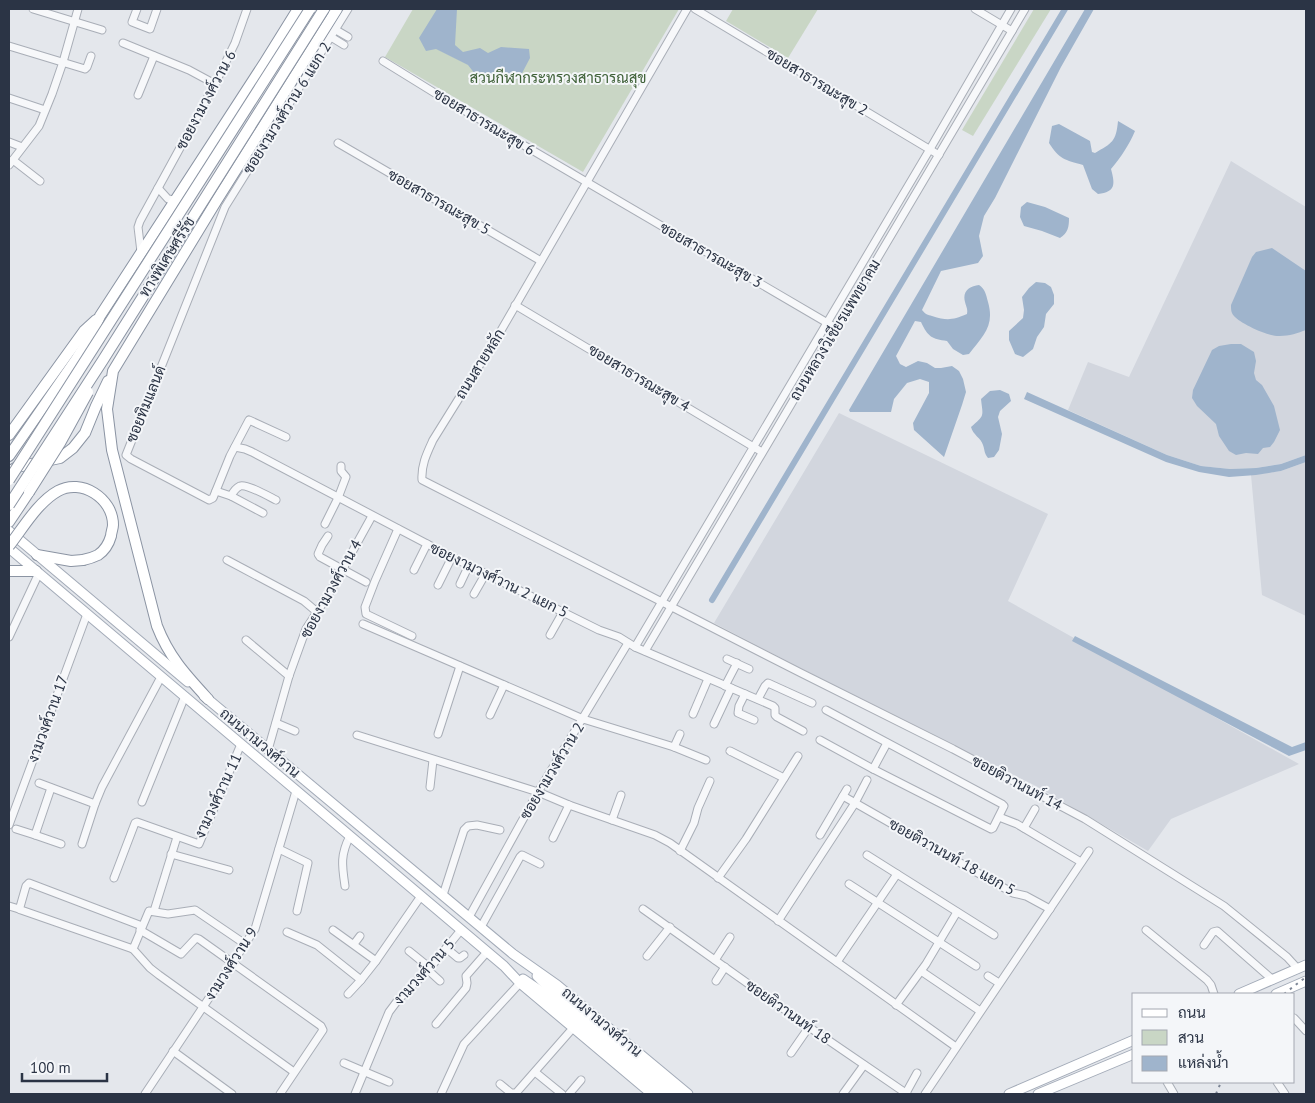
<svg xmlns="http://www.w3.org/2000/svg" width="1315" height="1103" font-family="'PT Sans',Sarabun,sans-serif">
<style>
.built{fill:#d2d6de}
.green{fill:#c9d6c5}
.water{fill:#9fb4cc}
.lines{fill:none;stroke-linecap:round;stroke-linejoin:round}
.canal{stroke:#9fb4cc;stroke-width:6}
.minor-casing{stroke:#a9aeb7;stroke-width:9}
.major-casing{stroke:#a3abb8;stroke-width:11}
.highway-casing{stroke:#8b94a3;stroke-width:12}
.minor{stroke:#f7f8fa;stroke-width:7}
.major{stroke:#fff;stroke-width:9}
.highway{stroke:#fff;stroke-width:10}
.rail{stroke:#7d8696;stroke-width:2;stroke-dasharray:2.5 5;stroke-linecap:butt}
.highway-bridge-casing{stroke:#8b94a3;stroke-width:12;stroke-linecap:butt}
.highway-bridge{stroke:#fff;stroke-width:10}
.labels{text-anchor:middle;stroke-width:4;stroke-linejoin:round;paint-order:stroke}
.park-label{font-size:15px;fill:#3f6138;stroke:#f4f6f9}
.street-label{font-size:15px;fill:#2b3445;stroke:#f4f6f9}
</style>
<rect width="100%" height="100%" fill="#e4e7ec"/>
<g class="built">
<path d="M1231,161L1306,207V455L1281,464L1256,468L1230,469L1201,466L1167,455L1068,410L1088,362L1129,377Z"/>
<path d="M839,413L1048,514L1008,601L1299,764L1171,819L1148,851L1036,786L878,708L714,623Z"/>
<path d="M1306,462V616L1262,595L1251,475L1281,471Z"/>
</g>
<g class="green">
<path d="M413,9H679L583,172L385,57Z"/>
<path d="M733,9H818L788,58L726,21Z"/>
<path d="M1034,9H1051L973,136L962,130Z"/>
</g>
<g class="water">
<path d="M437,9H457L455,45L463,52L480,48L488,53L501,47L529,49L530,58L519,79L502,80L488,84L475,74L468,65L436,49L426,51L419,38Z"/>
<path d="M1085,9H1094L1061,67L995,198L984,216L979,236L983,256L978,263L941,271L922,310C925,314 928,315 932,316C948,321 952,320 967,314C968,308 966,307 965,302C962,291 970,286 979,285C985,289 986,294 988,302C995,326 983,336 969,354L963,355L953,349L947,341C932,339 928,337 921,322L915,321L896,356L900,364L906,367L918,361L927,363L935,368H941L952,366L959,371L963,379L966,392L962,405L944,457L914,430L913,423L929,393V382L920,379L907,383L894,399L891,412H850L849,410Z"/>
<path d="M1118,121L1135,131C1129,145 1121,157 1111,169C1115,184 1116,192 1098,194L1092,189L1083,165C1065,160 1059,159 1049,143L1052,126L1059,124L1090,141L1092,152L1095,153C1112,143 1116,142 1118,121Z"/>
<path d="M1027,202L1045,207L1069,218C1069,227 1068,233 1060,238L1042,231L1024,226L1020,217L1021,207Z"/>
<path d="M1272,248L1306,271V330C1298,333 1289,336 1280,336C1269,337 1241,324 1234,316C1231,313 1231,309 1231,305L1252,257L1256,252Z"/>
<path d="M1036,282L1045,283L1051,287L1054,295V304L1046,314L1044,327L1037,337L1033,349L1023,357L1015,354L1009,340V331L1023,318L1024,310L1022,297L1029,288Z"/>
<path d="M1231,344H1241L1254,352L1256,361L1254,373L1256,380L1262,385L1274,406L1280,430L1274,442L1270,447L1263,448L1258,454L1246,453L1236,455L1229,451L1219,436L1216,424L1197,406L1192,398L1193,390L1212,350L1219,346Z"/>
<path d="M1000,390L1009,394L1011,401L1000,411L998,417L1002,434L999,450L994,457L988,458C984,453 985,451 983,445C981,438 973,435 971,427C985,415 983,417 981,399L990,391Z"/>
<path d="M1027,392L1167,455L1201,466L1230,469L1256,468L1281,464L1306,455V462L1281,471L1256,475L1229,477L1199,472L1166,462L1024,399Z"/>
<path d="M1075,636L1292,747L1306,742V750L1289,756L1072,641Z"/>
</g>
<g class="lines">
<path class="canal" d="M712,600L1065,9"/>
<defs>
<g id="minor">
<path d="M33,9L102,30"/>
<path d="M137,9L132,22L150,29L157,9"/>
<path d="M687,9L499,334L433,440C427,453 421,465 422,480L662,602L801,673L953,749L1085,819L1224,906L1287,957L1298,969"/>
<path d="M695,9L939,155"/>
<path d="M975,9L1012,31"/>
<path d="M336,30L348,37"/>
<path d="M331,37L344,45"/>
<path d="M123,43L189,70L215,84"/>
<path d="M9,46L85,69L87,67L91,56"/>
<path d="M383,61L438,95L836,328"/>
<path d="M138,95L154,56"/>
<path d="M9,98L45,110"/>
<path d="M9,142L22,147"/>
<path d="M338,143L541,261"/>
<path d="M13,160L40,181"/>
<path d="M9,165L39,126L52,94L63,62L78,9"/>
<path d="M158,188L168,199L175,200"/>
<path d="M141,252L138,227L140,221L215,84L235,43L247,9"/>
<path d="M515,305L762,452"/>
<path d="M286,437L249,420L230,456L213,498L209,500L131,459L126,455L225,207L348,9"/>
<path d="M235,447L245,449L252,452L452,557L599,630L619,637L635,647L773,706L775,708V715L777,717L803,731"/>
<path d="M216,491L231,496C233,492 236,488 240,486C247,484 268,496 276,500"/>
<path d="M231,496L263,513"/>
<path d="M325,524L338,498L346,477L341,471V466"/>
<path d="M398,529L375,581L365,607L366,614L412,636"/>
<path d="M328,536L322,545L318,554L320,557L366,582"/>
<path d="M227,560L304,601L317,612"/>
<path d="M414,570L427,544"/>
<path d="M460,584L469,565"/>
<path d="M438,585L452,557"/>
<path d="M474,594L486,573"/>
<path d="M363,624L583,719L674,747L706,760"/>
<path d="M550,635L563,612"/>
<path d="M9,637L39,573"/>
<path d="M246,640L289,676"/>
<path d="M635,647L930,149L1011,9"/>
<path d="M645,651L1025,9"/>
<path d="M727,659L749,669"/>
<path d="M725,686L737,663"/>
<path d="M745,694L739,706L738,713L754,720"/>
<path d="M758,699L765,686L768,683L812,703"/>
<path d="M693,714L708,679"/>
<path d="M490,715L504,685"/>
<path d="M276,723L295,731"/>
<path d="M714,724L731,688"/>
<path d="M438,734L460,666"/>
<path d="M357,735L538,792L569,805L655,835L670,843L956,1047"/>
<path d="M820,740L873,769L991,829L993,828L1004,806L1002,804L826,710"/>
<path d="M674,747L680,734"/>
<path d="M268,750L289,676L306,629L330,592L372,516"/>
<path d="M730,751L784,778"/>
<path d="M873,769L887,743"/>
<path d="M39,783L95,804"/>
<path d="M430,787L433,760"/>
<path d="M843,796L1013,893L1026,896L1050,909"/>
<path d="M142,802L185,696"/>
<path d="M999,817L1017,824L1081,862"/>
<path d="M612,820L621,795"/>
<path d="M9,825L87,614"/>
<path d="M1024,828L1035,809"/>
<path d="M16,829L35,835L51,788"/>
<path d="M35,835L61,844"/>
<path d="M820,835L847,789"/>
<path d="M553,838L569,805"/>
<path d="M82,844L95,804L102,787L161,677"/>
<path d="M279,849L308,863L297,911"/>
<path d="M680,851L694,823L698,808L710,781"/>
<path d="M171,854L229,870"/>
<path d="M867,855L994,935"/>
<path d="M114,878L135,823L137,822L199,844L241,744"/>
<path d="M718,878L746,839L798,756"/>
<path d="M849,884L976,966"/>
<path d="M345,886C342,866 340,855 350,836"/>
<path d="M443,895L464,830L468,826L477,825L500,830"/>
<path d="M9,906L19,909"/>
<path d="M643,909L809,1027L907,1094"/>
<path d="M154,911L177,837"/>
<path d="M469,917L538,792L628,643"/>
<path d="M778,921L855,803L867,780"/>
<path d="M142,926L29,883L26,886L20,907L19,909L21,910L133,949L150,968L159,975L294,1072"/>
<path d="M481,927L520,857L522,855L540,864"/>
<path d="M140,930L181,954L196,938L199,939L321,1026L323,1030L321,1033L280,1094"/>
<path d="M333,930L376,961"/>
<path d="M1146,930L1207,980L1211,985L1214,994"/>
<path d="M287,932L317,945L361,980L376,961L421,896"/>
<path d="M354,944L360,936"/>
<path d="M1204,945L1213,932L1217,931L1273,980"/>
<path d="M446,948L458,958H460L464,955"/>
<path d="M133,949L149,911L168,914L195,910L245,944"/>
<path d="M409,951L430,968"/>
<path d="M647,956L670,927"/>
<path d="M715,960L730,937"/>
<path d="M837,962L897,874"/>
<path d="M428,970L440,981"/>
<path d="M921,971L980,1011"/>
<path d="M988,976L999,983"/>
<path d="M716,981L725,967"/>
<path d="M348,994L361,980"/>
<path d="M896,1005L926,964L957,912"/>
<path d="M1294,1018L1306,1031"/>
<path d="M436,1024L466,988L467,983L466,976L487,952"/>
<path d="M173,1051L232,1094"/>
<path d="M791,1053L809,1027"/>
<path d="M344,1063L389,1082"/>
<path d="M535,1072L562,1094"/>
<path d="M1167,1082L1174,1094"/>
<path d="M1277,1082L1285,1094"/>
<path d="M500,1084L511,1093H516L573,1028"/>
<path d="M906,1093L917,1073"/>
<path d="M145,1094L255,929L296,791"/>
<path d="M355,1094L389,1012L398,1000L430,968L461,930"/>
<path d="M441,1094L464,1044L520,983"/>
<path d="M569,1094L581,1080"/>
<path d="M843,1094L864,1065"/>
<path d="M925,1094L1089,851"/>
</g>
<g id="major">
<path d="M9,531L188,682"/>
<path d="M9,548L504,966L520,983L652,1094"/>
<path d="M204,696L513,954L557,985L688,1094"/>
<path d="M537,976L551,990L676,1094"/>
<path d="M523,979L545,994L664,1094"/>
<path d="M1239,994L1306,965"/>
<path d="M1276,994L1306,981"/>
<path d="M1009,1094L1134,1040"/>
<path d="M1038,1094L1134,1054"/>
</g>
<g id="highway">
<path d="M9,435L84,331L96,320"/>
<path d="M9,456L77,358L91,336L100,316L265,62L298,9"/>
<path d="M12,470L17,467L60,458L73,448L85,433L96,406L108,381"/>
<path d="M9,522L29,492"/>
<path d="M37,555L71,561L83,560"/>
<path d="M9,571H36"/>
<path d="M208,699C186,675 169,657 157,626L112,450L107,409L113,371L217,200L337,9"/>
</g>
</defs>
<use href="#minor" class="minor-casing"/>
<use href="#major" class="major-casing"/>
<use href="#highway" class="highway-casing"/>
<use href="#minor" class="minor"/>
<use href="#major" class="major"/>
<use href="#highway" class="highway"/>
<g class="rail">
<path d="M1284,994L1298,983L1306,977"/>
<path d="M1216,1094L1221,1082"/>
</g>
<defs>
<g id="highway-bridge">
<path d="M9,480L310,9"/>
<path d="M29,492L60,443L88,392"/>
<path d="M9,505L103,360L324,9"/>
<path d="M9,546C23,528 38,502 58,491C81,478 113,498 113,525C113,528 111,533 111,536C109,543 104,551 98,555C94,557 88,559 83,560"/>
</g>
</defs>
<use href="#highway-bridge" class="highway-bridge-casing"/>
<use href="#highway-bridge" class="highway-bridge"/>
</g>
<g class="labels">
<g class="park-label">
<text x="558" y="83">สวนกีฬากระทรวงสาธารณสุข</text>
</g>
<g class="street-label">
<text transform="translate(817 82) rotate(31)" y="5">ซอยสาธารณะสุข 2</text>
<text transform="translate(206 100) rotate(-62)" y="5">ซอยงามวงศ์วาน 6</text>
<text transform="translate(287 108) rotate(-58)" y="5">ซอยงามวงศ์วาน 6 แยก 2</text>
<text transform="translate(484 122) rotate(31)" y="5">ซอยสาธารณะสุข 6</text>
<text transform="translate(439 202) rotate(30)" y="5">ซอยสาธารณะสุข 5</text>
<text transform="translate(711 255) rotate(30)" y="5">ซอยสาธารณะสุข 3</text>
<text transform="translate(167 257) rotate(-58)" y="5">ทางพิเศษศรีรัช</text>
<text transform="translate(835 330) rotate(-59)" y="5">ถนนหลวงวิเชียรแพทยาคม</text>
<text transform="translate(480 364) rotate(-58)" y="5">ถนนสายหลัก</text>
<text transform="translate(639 378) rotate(31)" y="5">ซอยสาธารณะสุข 4</text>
<text transform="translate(146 404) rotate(-68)" y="5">ซอยทิมแลนด์</text>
<text transform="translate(499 580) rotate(26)" y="5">ซอยงามวงศ์วาน 2 แยก 5</text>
<text transform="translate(331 589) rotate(-61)" y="5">ซอยงามวงศ์วาน 4</text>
<text transform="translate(48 719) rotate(-70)" y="5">งามวงศ์วาน 17</text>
<text transform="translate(260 743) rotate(40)" y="5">ถนนงามวงศ์วาน</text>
<text transform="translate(552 771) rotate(-59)" y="5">ซอยงามวงศ์วาน 2</text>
<text transform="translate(1017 783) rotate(28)" y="5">ซอยติวานนท์ 14</text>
<text transform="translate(218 796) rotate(-65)" y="5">งามวงศ์วาน 11</text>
<text transform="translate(952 857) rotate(29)" y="5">ซอยติวานนท์ 18 แยก 5</text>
<text transform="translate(231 964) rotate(-57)" y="5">งามวงศ์วาน 9</text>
<text transform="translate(424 972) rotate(-48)" y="5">งามวงศ์วาน 5</text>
<text transform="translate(788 1012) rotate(35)" y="5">ซอยติวานนท์ 18</text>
<text transform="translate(602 1022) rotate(40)" y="5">ถนนงามวงศ์วาน</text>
</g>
</g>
<rect width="1315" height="1103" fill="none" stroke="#2b3445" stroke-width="20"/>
<rect x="1132" y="993" width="162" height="90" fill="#f4f6f9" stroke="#a4a8b1"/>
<rect x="1142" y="1009" width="25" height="8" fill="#ffffff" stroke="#a4a8b1"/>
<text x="1178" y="1018" font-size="15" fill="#2b3445">ถนน</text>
<rect x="1142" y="1030" width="25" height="15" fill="#c9d6c5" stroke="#a4a8b1"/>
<text x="1178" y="1043" font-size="15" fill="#2b3445">สวน</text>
<rect x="1142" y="1056" width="25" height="15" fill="#9fb4cc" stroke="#a4a8b1"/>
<text x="1178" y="1068" font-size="15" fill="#2b3445">แหล่งน้ำ</text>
<path d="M22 1073v8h85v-8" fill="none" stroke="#2b3445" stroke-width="2.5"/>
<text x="30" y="1073" font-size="15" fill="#2b3445" stroke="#f4f6f9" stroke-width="4" paint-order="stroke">100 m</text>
</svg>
